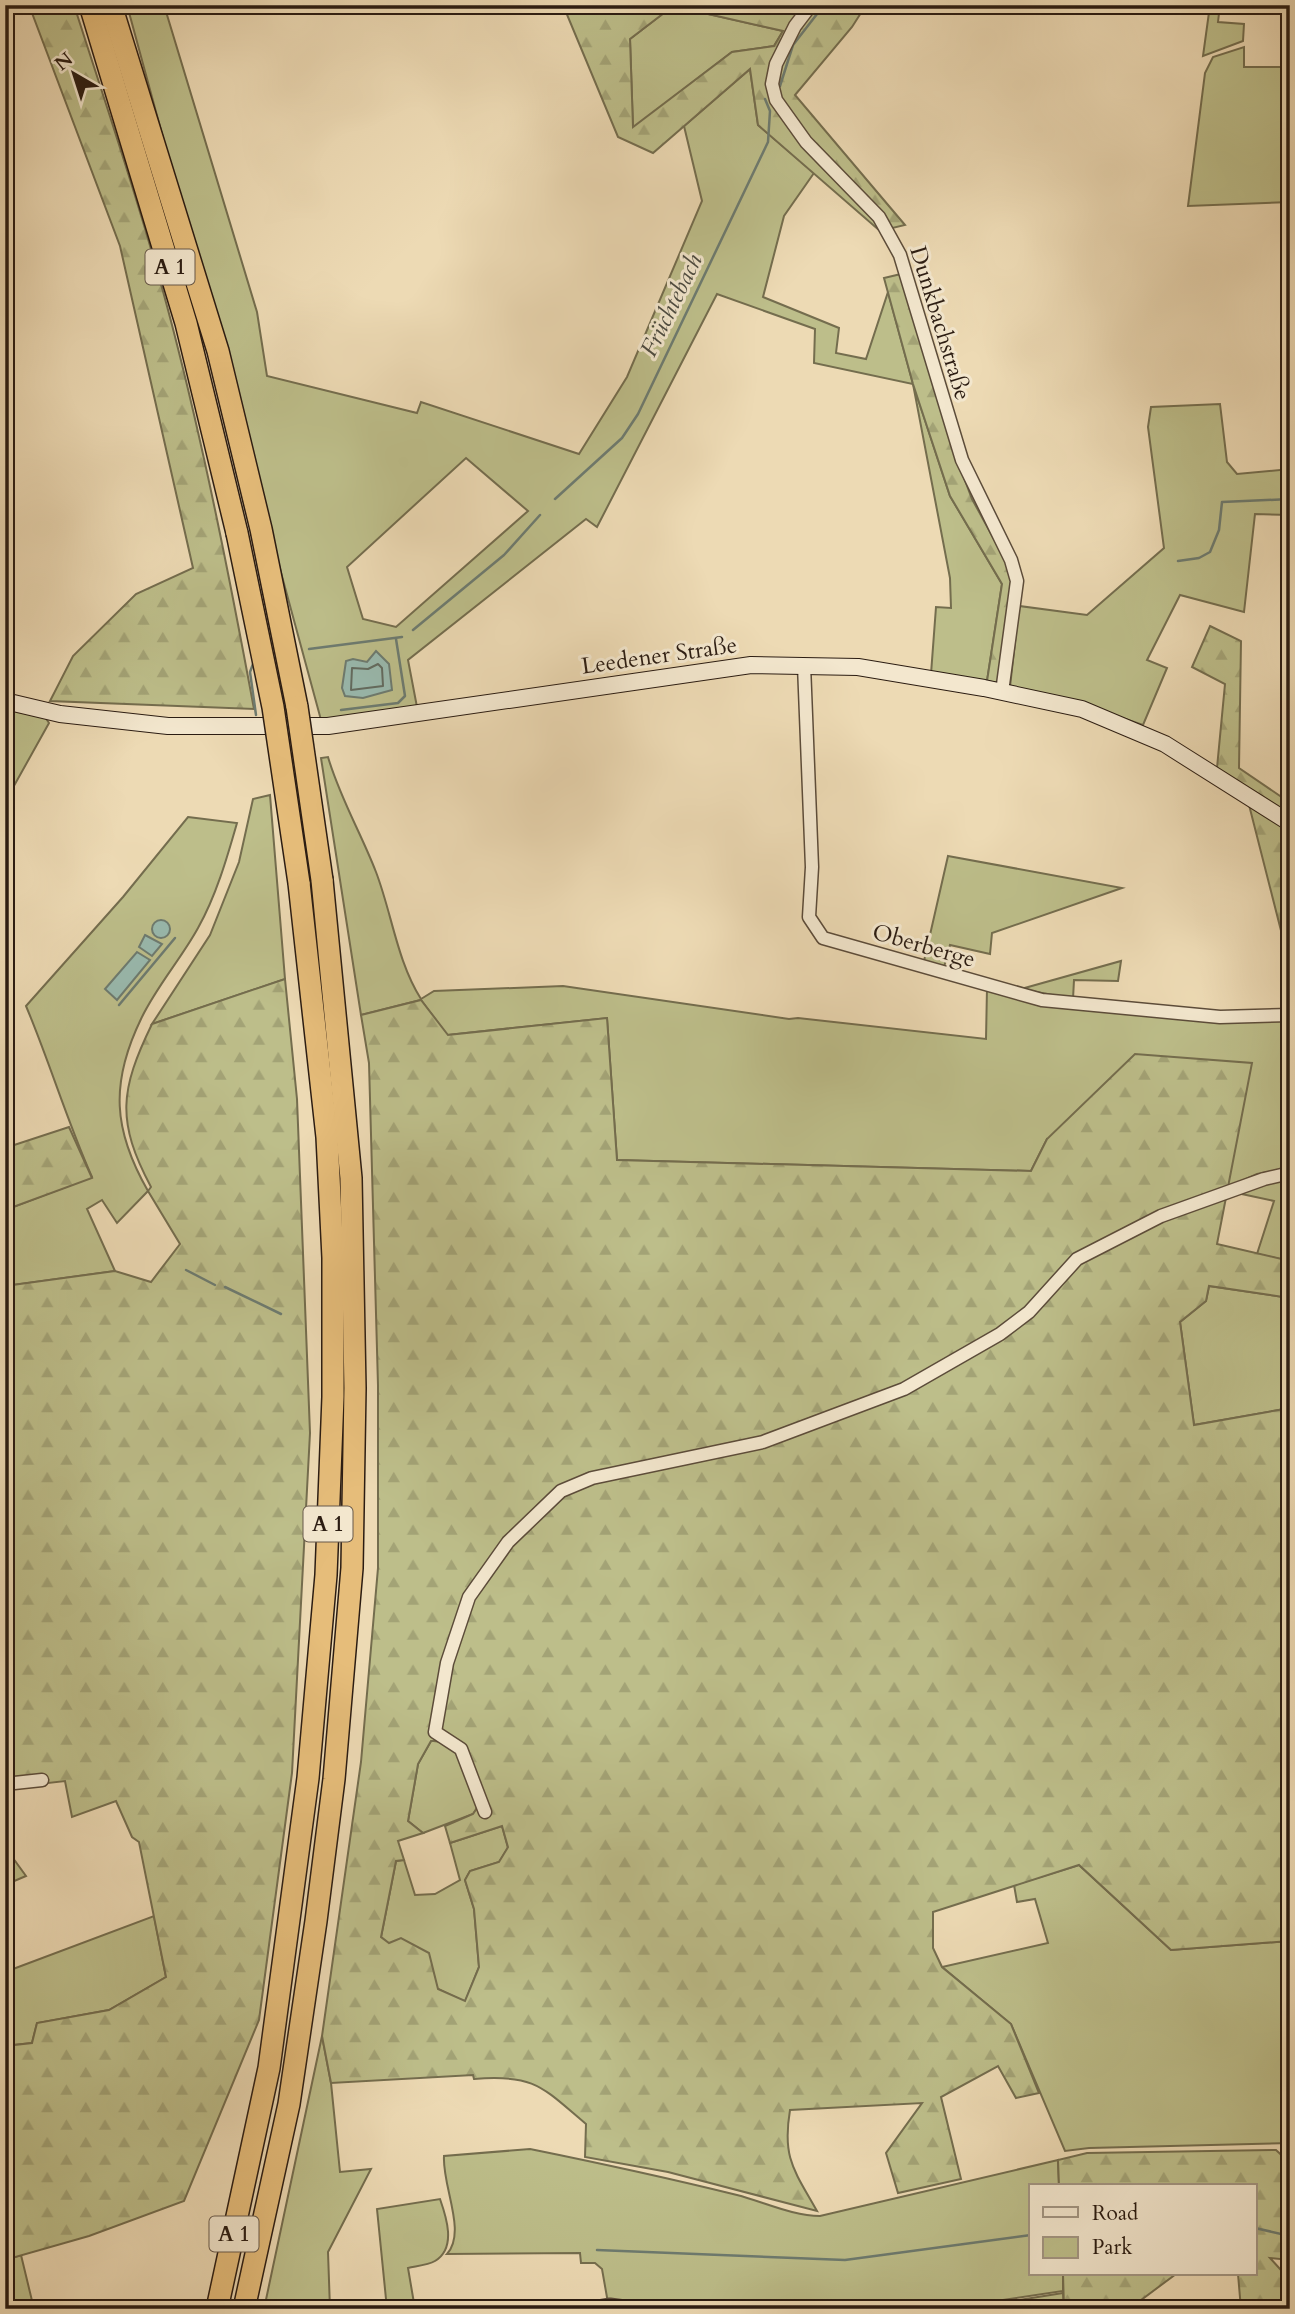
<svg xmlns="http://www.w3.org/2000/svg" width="1295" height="2314" font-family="Cardo,serif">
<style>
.green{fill:#bdbe8a;stroke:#746d4e;stroke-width:2;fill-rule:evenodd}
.forest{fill:url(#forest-firs);stroke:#746d4e;stroke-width:2;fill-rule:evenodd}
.water{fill:#99baaf;stroke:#6d7b70;stroke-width:2}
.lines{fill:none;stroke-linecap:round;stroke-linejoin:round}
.shore{stroke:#626b60;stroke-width:2}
.stream{stroke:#6d7b70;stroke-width:2.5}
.street-casing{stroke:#5c4c3a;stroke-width:15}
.secondary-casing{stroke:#2b1c12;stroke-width:18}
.highway-casing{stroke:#2b1c12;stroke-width:24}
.street{stroke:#f3e7ce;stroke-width:12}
.secondary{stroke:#f3e7ce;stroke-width:16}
.highway{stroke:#e6bd7a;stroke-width:21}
.highway-bridge-casing{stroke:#2b1c12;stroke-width:24;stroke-linecap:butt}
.highway-bridge{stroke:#e6bd7a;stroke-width:21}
.labels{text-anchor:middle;stroke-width:6;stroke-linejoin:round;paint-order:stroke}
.shield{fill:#f3e7ce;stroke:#67594a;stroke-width:2}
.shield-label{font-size:21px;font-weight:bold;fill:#2b1c12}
.street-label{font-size:23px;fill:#2b1c12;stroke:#f3e7ce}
.water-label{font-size:24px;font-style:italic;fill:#4c4b41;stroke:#f3e7ce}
</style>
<defs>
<pattern id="forest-firs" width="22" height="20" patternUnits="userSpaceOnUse" patternTransform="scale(1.75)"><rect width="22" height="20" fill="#bdbe8a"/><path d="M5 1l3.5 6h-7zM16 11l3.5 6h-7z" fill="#a3a376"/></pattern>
</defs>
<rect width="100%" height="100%" fill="#eddab4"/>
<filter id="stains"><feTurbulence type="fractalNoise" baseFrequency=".00286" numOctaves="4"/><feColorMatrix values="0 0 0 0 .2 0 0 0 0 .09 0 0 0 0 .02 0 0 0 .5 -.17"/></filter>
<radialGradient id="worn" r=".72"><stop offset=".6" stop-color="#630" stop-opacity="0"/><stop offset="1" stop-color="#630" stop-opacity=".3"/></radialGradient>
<g class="green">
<path d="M127,5H164L257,312L267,376L417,413L421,402L579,454L627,377L702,201L684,126L750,69L758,125L814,173L784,216L763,297L839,328L836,353L866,359L888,292L913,384L950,496L1002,584L987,681L931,674L936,607L951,608L950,578L913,384L814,363L815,329L717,294L597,527L586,519L408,660L417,707L321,720ZM466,458L528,511L396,627L363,619L347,567Z"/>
<path d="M1210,5H1220L1218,22L1244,24L1243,41L1203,56Z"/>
<path d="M673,6L783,31L774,46L732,52L633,128L630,39Z"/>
<path d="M1244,47V67H1290V202L1188,206L1205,73L1213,57Z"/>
<path d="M1220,404L1227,462L1237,474L1290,469V515L1255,514L1244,612L1180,595L1147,660L1167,668L1143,725L1090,707L1010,687L1019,606L1087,615L1164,548L1148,427L1151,407Z"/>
<path d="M5,708L45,717L49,723L5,802Z"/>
<path d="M328,757C340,798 361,833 376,872C392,914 397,961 421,999L434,991L563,986L789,1019L798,1018L986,1039L987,988L1290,1021V1168L1257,1174L1228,1187L1047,1139L1031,1171L617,1160L607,1018L447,1035L421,1000L361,1015L321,758Z"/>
<path d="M270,795L285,979L152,1024L210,935L239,862L253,799Z"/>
<path d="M188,817L237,823C227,858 216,896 198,928C181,959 156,987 141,1019C110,1083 113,1130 148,1191L117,1223L102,1200L87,1209L115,1271L5,1286V1210L92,1177C67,1121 50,1063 26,1006L123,897Z"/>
<path d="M948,856L1122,888L992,933L990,954L950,945L944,967L924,961Z"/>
<path d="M1121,961L1118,981L1074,980L1073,999L1021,989Z"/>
<path d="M1290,1176V1261L1257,1254L1274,1201L1237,1193Z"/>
<path d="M1209,1286L1290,1298V1408L1194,1425L1180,1322L1206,1301Z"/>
<path d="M431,1741C466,1739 469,1781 477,1808L473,1814L423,1833L408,1821L418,1764Z"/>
<path d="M502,1826L508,1848L499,1862L470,1871L465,1880L474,1909L479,1967L465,2002L438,1989L381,1937L396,1861L404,1860L415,1895L435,1894L460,1880L450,1843Z"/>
<path d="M1079,1865L1171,1950L1290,1941V2143L1089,2148L1065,2151L1011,2024L942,1967L1048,1943L1035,1899L1017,1902L1014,1885Z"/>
<path d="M154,1916L166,1977L109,2010L37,2023L32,2043L5,2046V1972Z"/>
<path d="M322,2036L331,2083L340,2172L371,2169L328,2252L330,2309H264Z"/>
<path d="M530,2149C599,2163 668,2178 737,2195C764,2202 793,2216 820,2216L1058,2160L1059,2186H1031V2274H1063V2291L942,2309H656L608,2303L602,2269L595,2263H581L580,2253L447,2254C467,2232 442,2186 444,2156Z"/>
<path d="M440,2199C446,2216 457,2248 435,2261C428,2265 417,2266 408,2268L415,2309H387L377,2209Z"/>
<path d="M21,2255L34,2309H5V2260Z"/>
<path d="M1063,2293L1064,2309H964Z"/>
</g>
<g class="forest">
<path d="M29,5H74C108,111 144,217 172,325C205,452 230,580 254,709L50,701L73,656L136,594L193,568L120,246Z"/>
<path d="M563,5H866L852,27L795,95L905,225L880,231L758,125L750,69L653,153L618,137ZM673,6L783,31L774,46L732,52L633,127L630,39Z"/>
<path d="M901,274L957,459L972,499L1007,563L1012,581L998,683L987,681L1002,584L950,496L913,384L884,278Z"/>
<path d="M1210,626L1241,641L1239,768L1286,800L1290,797V814L1217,768L1225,684L1192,667Z"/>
<path d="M1248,801L1290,832V966Z"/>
<path d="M285,979L297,1099L310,1433L292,1773L259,2020L184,2201L89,2236L5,2260V2046L32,2043L37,2023L109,2010L166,1977L139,1842L132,1837L116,1801L72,1817L65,1781L5,1788V1286L115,1271L151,1282L180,1244L148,1191L151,1187C116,1121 120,1090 152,1024Z"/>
<path d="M421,1000L448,1035L607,1018L617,1160L1031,1171L1047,1139L1135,1054L1252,1063L1217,1244L1290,1261V1298L1209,1286L1206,1301L1180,1322L1194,1425L1290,1408V1941L1171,1950L1079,1865L933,1912V1948L942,1967L1011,2024L1039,2093L1016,2098L998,2066L941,2097L961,2179L898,2193L886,2153L922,2103L790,2110C782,2158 794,2170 817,2211L668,2172L585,2157L586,2124C542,2087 535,2074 474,2079L473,2075L331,2083L322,2036L361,1762L378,1568V1385L369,1063L361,1015ZM431,1741C466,1739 469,1781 477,1808L473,1814L445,1826L450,1843L502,1826L508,1847L499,1862L470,1871L465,1880L474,1909L479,1967L465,2001L438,1989L429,1953L401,1938L389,1943L381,1937L396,1861L404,1860L398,1841L423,1833L408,1821L418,1764Z"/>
<path d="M69,1127L92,1178L5,1210V1148Z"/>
<path d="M5,1847L26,1876L5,1885Z"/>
<path d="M1276,2150L1290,2163V2260L1270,2258L1290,2280V2309H1241L1238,2274H1255V2186H1059L1058,2160L1087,2153Z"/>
<path d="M1063,2274H1176L1129,2309H1064Z"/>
</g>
<g class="water">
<path d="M376,651L389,664L392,690L363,698L345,696L342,688L346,661L353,659L367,662Z"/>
<circle cx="161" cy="929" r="9"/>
<path d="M145,935L162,944L152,956L139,947Z"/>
<path d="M137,952L150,960L117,1000L105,989Z"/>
</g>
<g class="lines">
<path class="shore" d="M378,664L382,668L383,686L351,690L352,668L368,669Z"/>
<g class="stream">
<path d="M780,86L793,45L824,5"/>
<path d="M555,499L622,438L638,414L768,142L770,111L765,99"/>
<path d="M1178,561L1199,558L1210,552L1219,530L1222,502L1290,499"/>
<path d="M413,630L504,555L540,515"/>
<path d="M309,649L402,637"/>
<path d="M253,664L250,672L256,715"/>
<path d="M341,710L398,703L405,696L396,639"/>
<path d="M119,1005L175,938"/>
<path d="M186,1270L215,1285"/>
<path d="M225,1287L281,1314"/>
<path d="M1255,2228L1290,2236"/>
<path d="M597,2250L845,2260L1031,2235"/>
</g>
<defs>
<g id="street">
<path d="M811,5L795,26L776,64L772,84L776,100L806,142L879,217L900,255L962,460L1011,560L1017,581L1002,692"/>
<path d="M804,665L812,867L809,917L823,938L1042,1000L1220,1017L1290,1015"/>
<path d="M5,1784L42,1780"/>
<path d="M485,1812L461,1749L435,1732L447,1663L469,1597L508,1542L561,1491L592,1478L763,1442L904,1389L1000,1334L1029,1312L1077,1259L1161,1216L1264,1179L1290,1173"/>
<path d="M586,2309L610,2305L640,2309"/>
</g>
<path id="secondary" d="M5,701L60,714L168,726H328L751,665L858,667L984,688L1082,709L1165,744L1290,823"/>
<g id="highway">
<path d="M90,5L186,323L237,533"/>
<path d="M111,5L218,351L261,529L297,707"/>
<path d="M217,2309L269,2068L308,1778L326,1575L333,1397V1258L327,1137L299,883"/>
<path d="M244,2309L289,2104L316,1921L334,1779L352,1568L355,1388L351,1178L322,880"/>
</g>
</defs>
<use href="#street" class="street-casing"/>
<use href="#secondary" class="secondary-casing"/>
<use href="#highway" class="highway-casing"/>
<use href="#street" class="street"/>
<use href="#secondary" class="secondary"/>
<use href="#highway" class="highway"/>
<defs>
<g id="highway-bridge">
<path d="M237,533L273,707L299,883"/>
<path d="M297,707L322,880"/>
</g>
</defs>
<use href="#highway-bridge" class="highway-bridge-casing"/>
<use href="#highway-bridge" class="highway-bridge"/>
</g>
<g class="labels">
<g class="shield">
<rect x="145.5" y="249.5" width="49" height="35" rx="5"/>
<rect x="303.5" y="1506.5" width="49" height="35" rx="5"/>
<rect x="209.5" y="2216.5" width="49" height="35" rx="5"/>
</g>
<g class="shield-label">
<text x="170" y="274">A 1</text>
<text x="328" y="1531">A 1</text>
<text x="234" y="2241">A 1</text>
</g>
<g class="street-label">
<text transform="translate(941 323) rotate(73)" y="8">Dunkbachstraße</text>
<text transform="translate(659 655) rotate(-8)" y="8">Leedener Straße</text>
<text transform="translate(924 945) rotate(16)" y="8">Oberberge</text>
</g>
<g class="water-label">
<text transform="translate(671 305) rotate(-64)" y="8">Früchtebach</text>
</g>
</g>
<rect width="1295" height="2314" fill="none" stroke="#eddab4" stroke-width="28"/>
<rect x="7" y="7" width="1281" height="2300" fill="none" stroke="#2b1c12" stroke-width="3.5"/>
<rect x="14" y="14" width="1267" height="2286" fill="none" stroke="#2b1c12" stroke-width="2"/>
<rect x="1029" y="2184" width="228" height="91" fill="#f3e7ce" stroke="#a39683" stroke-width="2"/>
<rect x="1043" y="2207" width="35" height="10" fill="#f3e7ce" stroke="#a39683" stroke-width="2"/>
<text x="1092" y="2220" font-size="21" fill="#2b1c12">Road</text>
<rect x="1043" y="2237" width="35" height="21" fill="#bdbe8a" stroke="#a39683" stroke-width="2"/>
<text x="1092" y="2254" font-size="21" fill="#2b1c12">Park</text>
<g transform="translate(74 74) rotate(321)" stroke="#f3e7ce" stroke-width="5" paint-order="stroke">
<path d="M0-5L12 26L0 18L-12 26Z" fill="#2b1c12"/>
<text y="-10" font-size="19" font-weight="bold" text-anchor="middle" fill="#2b1c12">N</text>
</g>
<rect width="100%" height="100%" filter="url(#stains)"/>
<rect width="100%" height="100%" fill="url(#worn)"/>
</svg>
